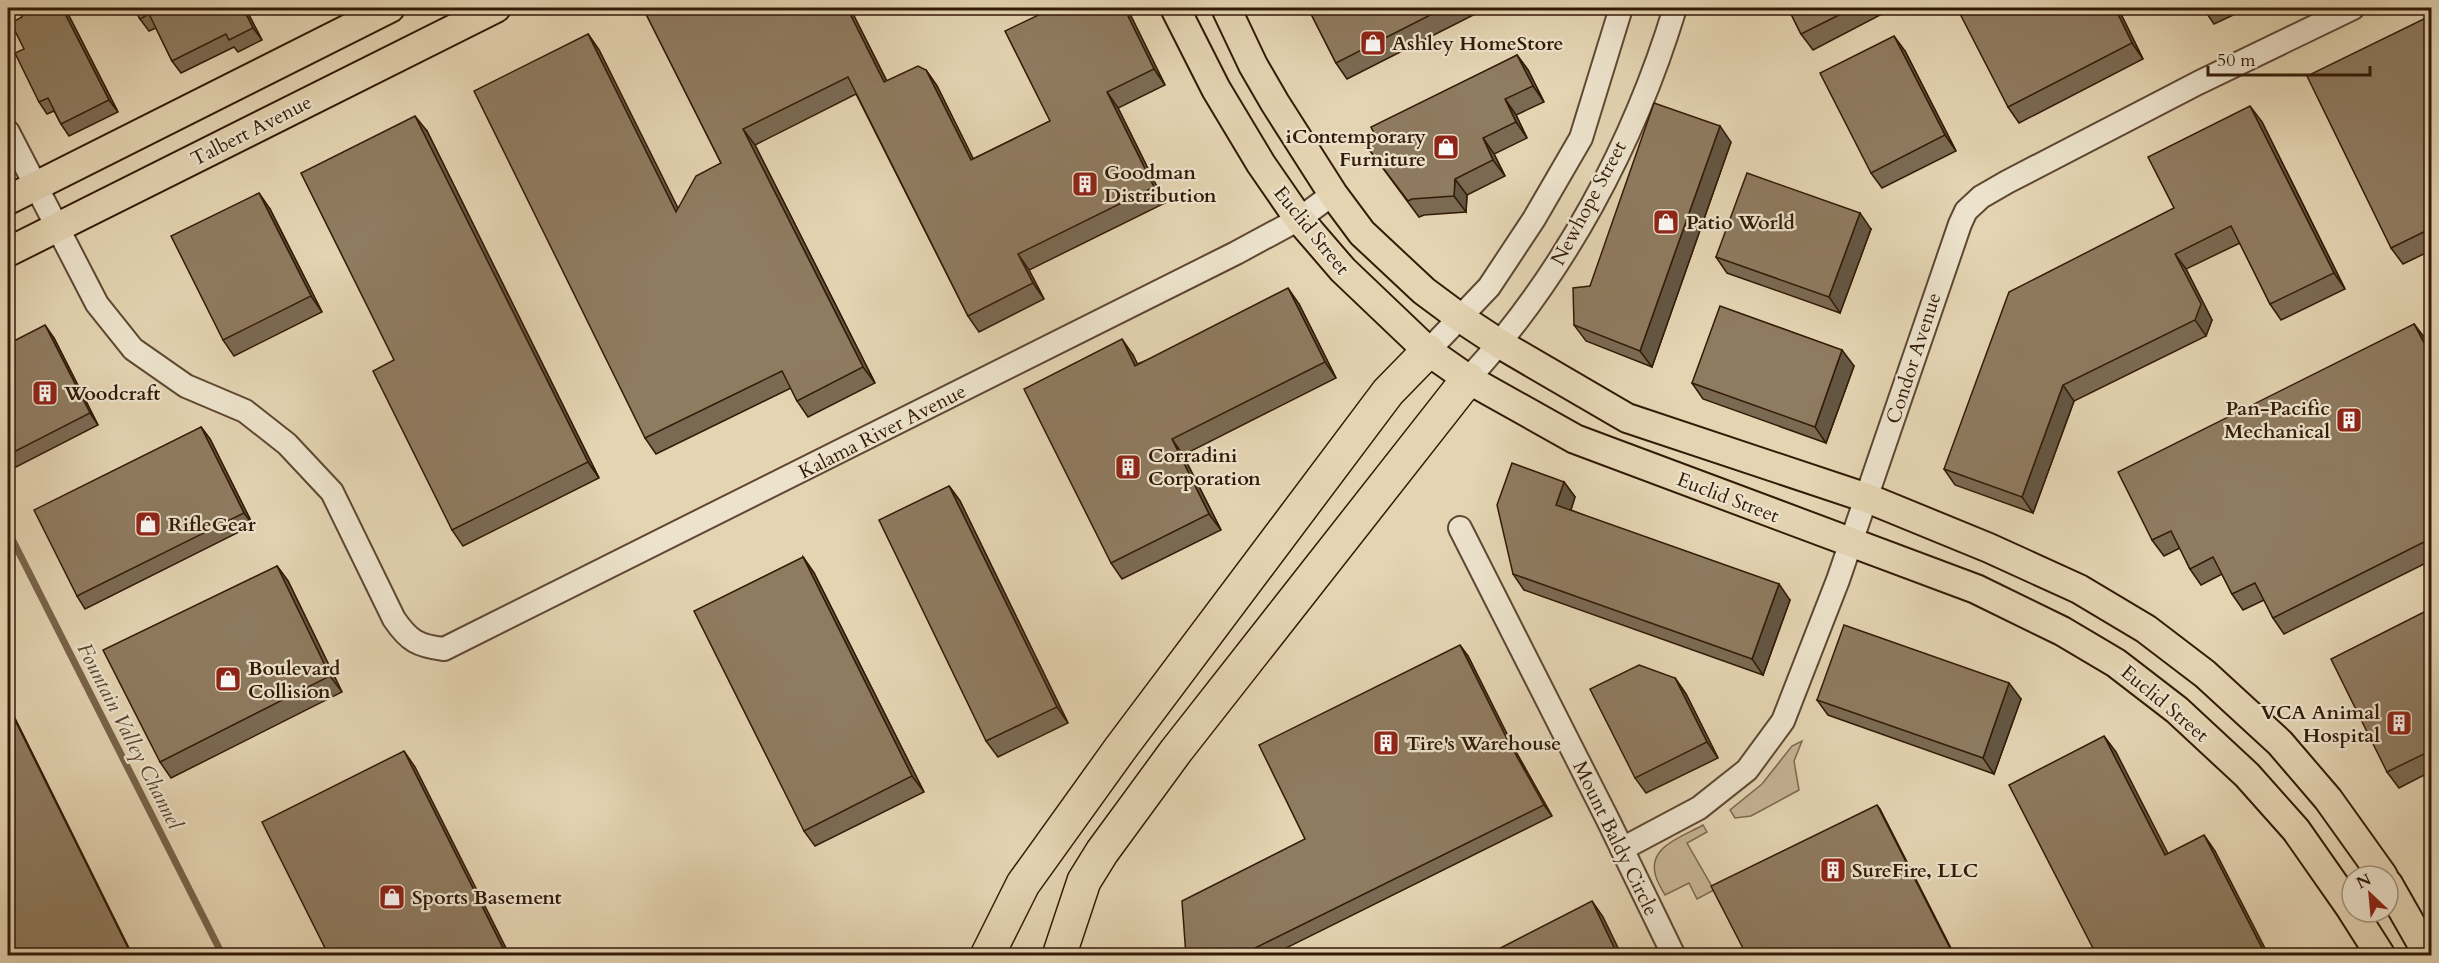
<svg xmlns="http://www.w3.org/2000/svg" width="2439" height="963" font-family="Cardo,serif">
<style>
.green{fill:#c6b495;stroke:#7c674e;stroke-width:1.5}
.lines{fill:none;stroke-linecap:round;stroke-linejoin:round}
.stream{stroke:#79644b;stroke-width:7}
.minor-casing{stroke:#5f4832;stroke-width:26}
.major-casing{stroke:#331a07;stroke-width:32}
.highway-casing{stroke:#331a07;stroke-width:36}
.minor{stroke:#ede3cd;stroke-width:22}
.major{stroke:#e4d4b2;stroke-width:28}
.highway{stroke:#e4d4b2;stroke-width:33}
.wall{fill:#7b6a53;stroke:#331a07;stroke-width:1.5}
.shaded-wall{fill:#645643;stroke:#331a07;stroke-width:1.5}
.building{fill:#8f7b60;stroke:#331a07;stroke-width:1.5}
.labels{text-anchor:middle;stroke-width:4.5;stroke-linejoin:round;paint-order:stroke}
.poi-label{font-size:20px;font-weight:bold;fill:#331a07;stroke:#ede3cd;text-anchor:start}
.street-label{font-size:20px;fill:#331a07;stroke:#ede3cd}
.water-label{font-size:21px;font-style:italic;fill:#5c452f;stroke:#ede3cd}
</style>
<rect width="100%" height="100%" fill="#e4d4b2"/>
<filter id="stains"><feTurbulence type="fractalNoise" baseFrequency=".00333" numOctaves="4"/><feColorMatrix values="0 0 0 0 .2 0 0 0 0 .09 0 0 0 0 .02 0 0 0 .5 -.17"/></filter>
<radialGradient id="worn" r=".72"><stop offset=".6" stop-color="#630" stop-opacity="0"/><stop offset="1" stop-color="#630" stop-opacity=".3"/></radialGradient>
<g class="green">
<path d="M1802,741L1794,761L1799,790L1751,816L1735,818L1730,810L1762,784L1792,746Z"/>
<path d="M1703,825L1707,832L1687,843L1714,890L1697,899L1689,883L1665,895C1662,889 1656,881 1655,873C1649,846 1684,836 1703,825Z"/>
</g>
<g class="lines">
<path class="stream" d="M8,531L223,956"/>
<defs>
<g id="minor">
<path d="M8,132L97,304L133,349L186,386L245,411L287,444L332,492L394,619C409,641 418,646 444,649L1236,253L1299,219L1333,194"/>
<path d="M1428,351L1489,287L1534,219L1581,138L1621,8"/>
<path d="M1468,379C1564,275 1634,143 1675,8"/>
<path d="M1460,528L1608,820L1674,956"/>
<path d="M1622,849L1699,808L1747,770L1783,721L1838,580L1960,224L1966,211L1981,197L2007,182L2198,83L2353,8"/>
</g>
<g id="major">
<path d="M1175,8L1216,89L1261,164L1299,219L1343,270L1428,351L1468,379L1575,439L1976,589L2062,631L2116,663L2177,710L2247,775L2296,830L2352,910"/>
<path d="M1226,8L1253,65L1275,103L1333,194L1362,233L1424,291L1459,317L1500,344L1627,418L1867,498L1989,548L2079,589L2146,629L2205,674L2280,743L2328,799L2383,876"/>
<path d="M8,200L390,8"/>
<path d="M8,252L496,8"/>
<path d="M2388,884L2429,956"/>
<path d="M2353,912L2381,956"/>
</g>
<g id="highway">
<path d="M987,956L1023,884L1120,749L1388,392L1428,351"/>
<path d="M1059,956L1084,881L1102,852L1176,751L1468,379"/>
</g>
</defs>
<use href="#minor" class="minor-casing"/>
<use href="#major" class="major-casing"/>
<use href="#highway" class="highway-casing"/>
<use href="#minor" class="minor"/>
<use href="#major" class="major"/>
<use href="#highway" class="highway"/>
</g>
<g class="wall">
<path d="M18,8H65L118,112L69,136L61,124L54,111L47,114L39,102L24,49L22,17Z"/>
<path d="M134,8H245L262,40L238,52L234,47L181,73L172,61L156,28L149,31L140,19Z"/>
<path d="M321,8H330L323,11Z"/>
<path d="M643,8H850L887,81L926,70L937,86L973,159L1050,121L1127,8L1165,85L1118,108L1165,203L1029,270L1044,299L979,332L968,316L856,94L755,145L875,383L808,417L797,401L791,388L656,454L645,438L588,34L599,50L678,209L721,163Z"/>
<path d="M1308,8H1487L1347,79L1336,63Z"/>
<path d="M1788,8H1884L1886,12L1813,50L1801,34Z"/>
<path d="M2118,8L2143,59L2019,123L2008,107Z"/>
<path d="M2203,8H2248L2214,24Z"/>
<path d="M2432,15V250L2403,264L2391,248Z"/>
<path d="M1905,51L1956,151L1882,188L1871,173Z"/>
<path d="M1517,55L1528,70L1544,102L1516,115L1527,138L1494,154L1505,176L1467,195L1466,212L1424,215L1419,217L1365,144Z"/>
<path d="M2262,122L2345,289L2281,320L2270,304L2240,243L2186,269L2212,320L2206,336L2074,401L2033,513L1955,485L1944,469L2174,208Z"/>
<path d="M427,131L599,478L463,546L452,530L394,360Z"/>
<path d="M1731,142L1652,367L1586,341L1574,325L1590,286Z"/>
<path d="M270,209L322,312L234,356L223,340Z"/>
<path d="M1871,229L1840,313L1727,273L1716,257Z"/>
<path d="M1299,304L1336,378L1183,455L1221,530L1122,579L1111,563L1133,355L1137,364Z"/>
<path d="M2414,324L2426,340L2432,352V560L2284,634L2273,618L2264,600L2243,610L2232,594L2222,574L2201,585L2190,569L2180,548L2164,556L2152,540Z"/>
<path d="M54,338L98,425L14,468L8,460V344Z"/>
<path d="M1854,366L1826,443L1703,399L1692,383Z"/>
<path d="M201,427L210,439L253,525L85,609L77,596Z"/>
<path d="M1564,482L1575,497L1571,510L1790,600L1763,675L1524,590L1513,574Z"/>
<path d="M949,486L960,501L1068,723L998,757L986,741Z"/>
<path d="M803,557L814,573L924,792L815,846L804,831Z"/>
<path d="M277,566L288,581L342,692L171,778L160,762Z"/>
<path d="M2432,608V771L2399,788L2387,772Z"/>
<path d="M1468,656L1515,750L1552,816L1270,956H1186L1305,839Z"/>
<path d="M1675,678L1686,694L1718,758L1646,793L1635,778Z"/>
<path d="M2021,699L1994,774L1828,715L1817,700Z"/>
</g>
<g class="shaded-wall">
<path d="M62,8H65L118,112L109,100Z"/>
<path d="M243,8H245L247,11L262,40L253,28Z"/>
<path d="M847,8H850L895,98L884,82Z"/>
<path d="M1124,8H1127L1165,85L1154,69Z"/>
<path d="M2115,8H2118L2143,59L2132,43Z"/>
<path d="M588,34L599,50L688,228L676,212Z"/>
<path d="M1894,36L1905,51L1956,151L1945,135Z"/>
<path d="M1517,55L1528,70L1544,102L1533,86Z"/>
<path d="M926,70L937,86L982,176L971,160Z"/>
<path d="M1107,92L1118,108L1165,203L1154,187Z"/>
<path d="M1505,99L1516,115L1527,138L1516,122Z"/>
<path d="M2250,106L2262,122L2345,289L2334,273Z"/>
<path d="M415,116L427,131L599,478L588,462Z"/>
<path d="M1720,126L1731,142L1652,367L1640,351Z"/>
<path d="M743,129L755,145L875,383L863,367Z"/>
<path d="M1483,138L1494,154L1505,176L1493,160Z"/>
<path d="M1455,179L1467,195L1466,212L1454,196Z"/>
<path d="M259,193L270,209L322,312L311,296Z"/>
<path d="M1860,213L1871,229L1840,313L1829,297Z"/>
<path d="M1018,254L1029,270L1044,299L1033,283Z"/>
<path d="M2175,254L2186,269L2212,320L2206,336L2195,320Z"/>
<path d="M1288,288L1299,304L1336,378L1325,362Z"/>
<path d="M2414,324L2426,340L2432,352V358Z"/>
<path d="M45,325L54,338L98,425L90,413Z"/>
<path d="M1122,339L1133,355L1146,381L1135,366Z"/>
<path d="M1842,350L1854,366L1826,443L1815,427Z"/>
<path d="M2063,385L2074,401L2033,513L2022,497Z"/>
<path d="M201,427L210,439L253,525L244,513Z"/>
<path d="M1172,439L1183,455L1221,530L1209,514Z"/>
<path d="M1564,482L1575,497L1567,521L1556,505Z"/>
<path d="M949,486L960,501L1068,723L1057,707Z"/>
<path d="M803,557L814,573L924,792L912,776Z"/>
<path d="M277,566L288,581L342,692L330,676Z"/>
<path d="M1779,584L1790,600L1763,675L1752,659Z"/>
<path d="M1460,645L1468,656L1515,750L1552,816L1544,805L1507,739Z"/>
<path d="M1675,678L1686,694L1718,758L1707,742Z"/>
<path d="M2009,683L2021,699L1994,774L1983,758Z"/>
<path d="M8,704L133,956H132Z"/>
<path d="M2104,736L2116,752L2177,871L2165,855Z"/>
<path d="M404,751L415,767L510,956H507Z"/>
<path d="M1877,805L1880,809L1955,956H1954Z"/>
<path d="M2204,835L2215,851L2269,956H2266Z"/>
<path d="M1592,901L1603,917L1622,956H1618Z"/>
</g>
<g class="building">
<path d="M18,8H62L109,100L61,124L48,98L39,102L15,53L24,49L11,23L22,17Z"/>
<path d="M134,8H243L253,28L229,40L226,34L172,61L149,14L140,19Z"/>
<path d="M643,8H847L884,82L918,66L926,70L971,160L1050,121L1005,31L1053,8H1124L1154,69L1107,92L1154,187L1018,254L1033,283L968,316L848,77L743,129L863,367L797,401L782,371L645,438L474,91L588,34L676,212L696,176L721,163Z"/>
<path d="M1308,8H1444L1336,63Z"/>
<path d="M1788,8H1853L1801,34Z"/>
<path d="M1957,8H2115L2132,43L2008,107Z"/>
<path d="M2432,15V68L2427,70L2432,80V228L2391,248L2307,76Z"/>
<path d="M1894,36L1945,135L1871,173L1820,73Z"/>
<path d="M1517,55L1533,86L1505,99L1516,122L1483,138L1493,160L1455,179L1454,196L1412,199L1408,201L1365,144L1375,135L1371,127Z"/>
<path d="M1654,103L1720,126L1640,351L1574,325L1573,288L1590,286Z"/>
<path d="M2250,106L2334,273L2270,304L2231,226L2175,254L2201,304L2195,320L2063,385L2022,497L1944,469L2009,292L2174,208L2148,157Z"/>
<path d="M415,116L588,462L452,530L373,371L394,360L301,173Z"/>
<path d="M1747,173L1860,213L1829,297L1716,257Z"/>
<path d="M259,193L311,296L223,340L171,236Z"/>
<path d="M1288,288L1325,362L1172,439L1209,514L1111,563L1024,389L1122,339L1135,366Z"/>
<path d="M1720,306L1842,350L1815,427L1692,383Z"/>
<path d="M2414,324L2432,358V538L2273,618L2255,583L2232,594L2213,557L2190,569L2171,531L2152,540L2118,472Z"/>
<path d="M45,325L90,413L8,455V344Z"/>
<path d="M201,427L244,513L77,596L34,510Z"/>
<path d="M1512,463L1564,482L1556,505L1779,584L1752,659L1513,574L1497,505Z"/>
<path d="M949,486L1057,707L986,741L879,520Z"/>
<path d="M803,557L912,776L804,831L694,611Z"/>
<path d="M277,566L330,676L160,762L103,650Z"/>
<path d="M2432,608V750L2387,772L2331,659Z"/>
<path d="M1844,625L2009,683L1983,758L1817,700Z"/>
<path d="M1460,645L1507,739L1544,805L1239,956H1186L1182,901L1305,839L1259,745Z"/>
<path d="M1639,665L1675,678L1707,742L1635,778L1590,689Z"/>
<path d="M8,706L132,956H8Z"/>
<path d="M2104,736L2165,855L2204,835L2266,956H2097L2009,785Z"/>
<path d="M404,751L507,956H329L262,822Z"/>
<path d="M1877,805L1954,956H1747L1711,886Z"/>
<path d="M1592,901L1618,956H1485Z"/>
</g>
<defs>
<symbol id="shop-square" viewBox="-11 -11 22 22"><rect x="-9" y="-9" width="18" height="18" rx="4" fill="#8f2418" stroke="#ede3cd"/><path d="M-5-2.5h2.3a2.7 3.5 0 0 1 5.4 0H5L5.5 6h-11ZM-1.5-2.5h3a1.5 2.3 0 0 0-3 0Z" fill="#fff"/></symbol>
<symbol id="building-square" viewBox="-11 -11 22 22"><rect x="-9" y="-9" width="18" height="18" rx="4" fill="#8f2418" stroke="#ede3cd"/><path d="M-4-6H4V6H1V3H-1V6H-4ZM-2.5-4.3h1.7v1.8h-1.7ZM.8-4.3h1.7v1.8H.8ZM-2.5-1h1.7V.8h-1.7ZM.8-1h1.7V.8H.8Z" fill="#fff"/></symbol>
</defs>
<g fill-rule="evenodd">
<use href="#shop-square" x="1358" y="28" width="30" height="30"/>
<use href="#shop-square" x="1431" y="132" width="30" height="30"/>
<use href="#building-square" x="1070" y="169" width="30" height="30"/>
<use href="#shop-square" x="1651" y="207" width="30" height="30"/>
<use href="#building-square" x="30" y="378" width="30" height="30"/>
<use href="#building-square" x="2334" y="405" width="30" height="30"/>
<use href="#building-square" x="1113" y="452" width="30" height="30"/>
<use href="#shop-square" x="133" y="509" width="30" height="30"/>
<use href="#shop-square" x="213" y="664" width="30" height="30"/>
<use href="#building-square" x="2384" y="708" width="30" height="30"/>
<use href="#building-square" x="1371" y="728" width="30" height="30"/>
<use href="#building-square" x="1818" y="855" width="30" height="30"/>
<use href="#shop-square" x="377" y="882" width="30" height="30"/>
</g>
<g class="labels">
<g class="poi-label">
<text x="1392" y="50">Ashley HomeStore</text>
<text x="1426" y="143" text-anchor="end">iContemporary<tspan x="1426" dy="23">Furniture</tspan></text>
<text x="1104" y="179">Goodman<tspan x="1104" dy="23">Distribution</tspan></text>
<text x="1686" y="229">Patio World</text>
<text x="64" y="400">Woodcraft</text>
<text x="2330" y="415" text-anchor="end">Pan-Pacific<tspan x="2330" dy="23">Mechanical</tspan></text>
<text x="1148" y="462">Corradini<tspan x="1148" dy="23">Corporation</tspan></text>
<text x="168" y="531">RifleGear</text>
<text x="248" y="675">Boulevard<tspan x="248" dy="23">Collision</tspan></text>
<text x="2380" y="719" text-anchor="end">VCA Animal<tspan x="2380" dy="23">Hospital</tspan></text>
<text x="1406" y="750">Tire's Warehouse</text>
<text x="1852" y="877">SureFire, LLC</text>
<text x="412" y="904">Sports Basement</text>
</g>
<g class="street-label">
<text transform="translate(251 130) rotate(-27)" y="7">Talbert Avenue</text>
<text transform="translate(1588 203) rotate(-62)" y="7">Newhope Street</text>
<text transform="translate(1312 230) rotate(51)" y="7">Euclid Street</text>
<text transform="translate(1913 358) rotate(-72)" y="7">Condor Avenue</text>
<text transform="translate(882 431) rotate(-27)" y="7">Kalama River Avenue</text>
<text transform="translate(1728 497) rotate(21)" y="7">Euclid Street</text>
<text transform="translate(2165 703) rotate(40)" y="7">Euclid Street</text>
<text transform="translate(1616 838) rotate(64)" y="7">Mount Baldy Circle</text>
</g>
<g class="water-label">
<text transform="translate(130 736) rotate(63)" y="7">Fountain Valley Channel</text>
</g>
</g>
<rect width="2439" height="963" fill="none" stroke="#e4d4b2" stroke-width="30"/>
<rect x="9" y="9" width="2421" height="945" fill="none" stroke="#331a07" stroke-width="3"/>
<rect x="15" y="15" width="2409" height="933" fill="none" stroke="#331a07" stroke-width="1.5"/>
<g transform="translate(2370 894) rotate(334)"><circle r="28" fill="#ede3cd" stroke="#a3937e" stroke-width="1.5"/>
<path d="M0-4.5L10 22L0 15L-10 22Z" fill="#8f2418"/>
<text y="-9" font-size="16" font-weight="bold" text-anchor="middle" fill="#331a07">N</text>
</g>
<path d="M2208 66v9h162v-9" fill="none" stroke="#331a07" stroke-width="3"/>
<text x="2217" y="66" font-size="18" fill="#331a07" stroke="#ede3cd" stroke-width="4.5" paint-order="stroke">50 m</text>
<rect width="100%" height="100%" filter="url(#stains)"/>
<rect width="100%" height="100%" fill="url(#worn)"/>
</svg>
